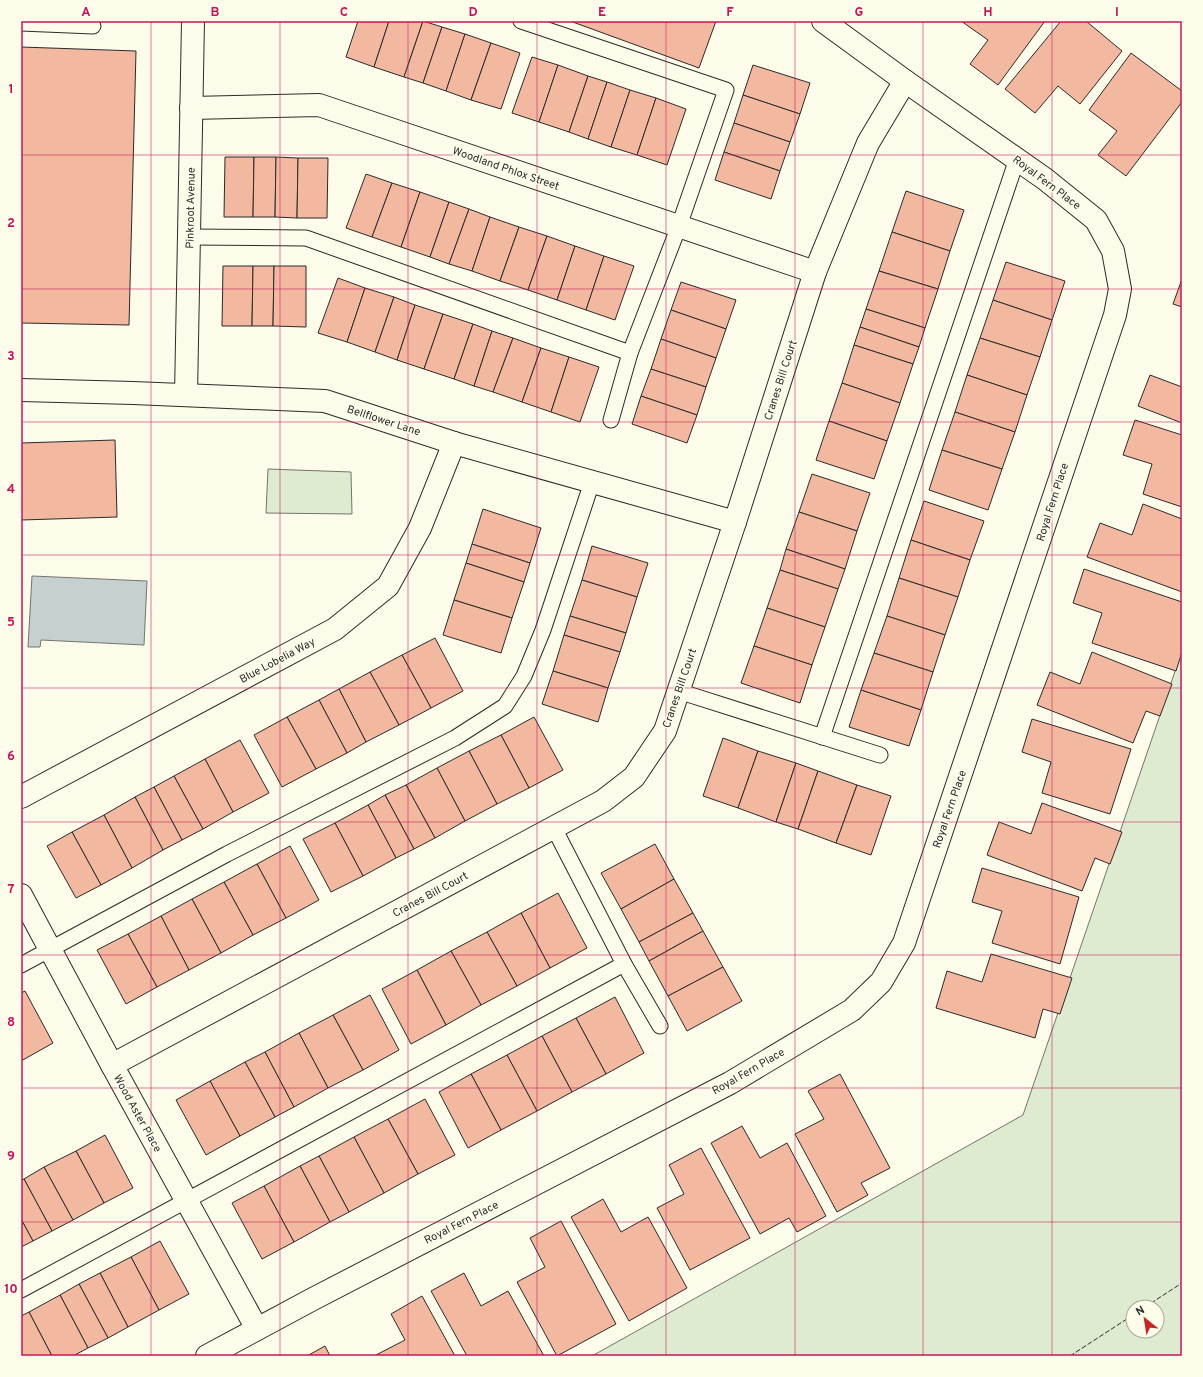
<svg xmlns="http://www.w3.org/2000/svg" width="1203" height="1377" font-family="Overpass,sans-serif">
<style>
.green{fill:#deebd1;stroke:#74746e;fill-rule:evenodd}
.water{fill:#c7d0d0;stroke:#74746e}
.building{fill:#f2b8a0;stroke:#2b2b2b}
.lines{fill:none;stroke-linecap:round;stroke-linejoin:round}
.lane-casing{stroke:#2b2b2b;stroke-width:17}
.street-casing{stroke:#2b2b2b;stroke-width:24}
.lane{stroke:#fdfbea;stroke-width:15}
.street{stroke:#fdfbea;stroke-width:22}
.fence{stroke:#2b2b2b;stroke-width:1;stroke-dasharray:5 2;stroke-linecap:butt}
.grid{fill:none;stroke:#c2185b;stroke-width:1;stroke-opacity:0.55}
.labels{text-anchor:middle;stroke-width:3;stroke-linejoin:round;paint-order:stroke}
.street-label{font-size:11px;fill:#2b2b2b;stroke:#fdfbea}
.neatline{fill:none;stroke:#c2185b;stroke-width:1.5}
.grid-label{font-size:13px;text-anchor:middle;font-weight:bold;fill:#c2185b}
</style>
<rect width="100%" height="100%" fill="#fdfbea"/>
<g class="green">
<path d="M268,469L351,472L352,514L266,513Z"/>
<path d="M1182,651V1356H592L1023,1115ZM1133,1307H1157V1331H1133Z"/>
</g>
<path class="water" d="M32,576L147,581L144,645L41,640L40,647H28Z"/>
<g class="building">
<path d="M358,21H389L374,67L346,57Z"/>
<path d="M389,21H423L404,77L374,67Z"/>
<path d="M423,21L442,27L423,83L404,77Z"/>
<path d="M570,21H716L699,68Z"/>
<path d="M961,21H1045L998,85L970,64L988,40Z"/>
<path d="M1061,21H1086L1122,51L1080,104L1058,86L1035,113L1005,89Z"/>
<path d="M442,27L465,34L446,91L423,83Z"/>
<path d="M465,34L491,43L471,100L446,91Z"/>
<path d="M491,43L520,53L501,109L471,100Z"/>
<path d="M21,47L136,51L129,325L21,323Z"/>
<path d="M1131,53L1182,91V102L1126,176L1098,155L1117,131L1089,110Z"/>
<path d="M532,57L558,65L539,122L512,113Z"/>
<path d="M558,65L588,76L569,132L539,122Z"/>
<path d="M753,65L810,83L800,114L743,95Z"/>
<path d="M588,76L607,82L588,139L569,132Z"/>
<path d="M607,82L630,90L611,147L588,139Z"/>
<path d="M630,90L656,98L637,155L611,147Z"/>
<path d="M743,95L800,114L790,142L734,123Z"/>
<path d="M656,98L686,109L667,165L637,155Z"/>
<path d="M734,123L790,142L780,171L724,152Z"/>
<path d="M724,152L780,171L771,199L715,180Z"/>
<path d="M225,157H254L253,217H224Z"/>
<path d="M254,157H276L275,217H253Z"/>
<path d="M276,157L298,158L297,218L275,217Z"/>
<path d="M298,158H328L327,218H297Z"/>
<path d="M366,174L392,183L372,237L346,228Z"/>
<path d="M392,183L420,192L401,247L372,237Z"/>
<path d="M906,191L964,210L950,251L892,232Z"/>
<path d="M420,192L449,202L430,257L401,247Z"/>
<path d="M449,202L469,209L449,264L430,257Z"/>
<path d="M469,209L490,217L472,271L449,264Z"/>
<path d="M490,217L519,227L500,281L472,271Z"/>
<path d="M519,227L547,236L528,290L500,281Z"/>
<path d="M892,232L950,251L938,289L879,271Z"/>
<path d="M547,236L575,246L557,300L528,290Z"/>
<path d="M575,246L604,256L586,310L557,300Z"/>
<path d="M604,256L634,266L615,320L586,310Z"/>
<path d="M1006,262L1065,281L1052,320L993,300Z"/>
<path d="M223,266H253L252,326H222Z"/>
<path d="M253,266H274L273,326H252Z"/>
<path d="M274,266H306V327L273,326Z"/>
<path d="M879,271L938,289L925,328L866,309Z"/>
<path d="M338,278L365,288L347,342L318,333Z"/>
<path d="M1182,279V307L1173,304Z"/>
<path d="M681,282L736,300L726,329L671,310Z"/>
<path d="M365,288L394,297L375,352L347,342Z"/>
<path d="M394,297L415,305L397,360L375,352Z"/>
<path d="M993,300L1052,320L1040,357L980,338Z"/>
<path d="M415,305L443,314L424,369L397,360Z"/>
<path d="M866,309L925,328L919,347L860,327Z"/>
<path d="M671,310L726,329L716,358L661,339Z"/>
<path d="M443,314L473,324L454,379L424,369Z"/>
<path d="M473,324L492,331L474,386L454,379Z"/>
<path d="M860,327L919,347L913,364L854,345Z"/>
<path d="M492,331L513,338L493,392L474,386Z"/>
<path d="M513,338L541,348L522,402L493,392Z"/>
<path d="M980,338L1040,357L1027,395L967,375Z"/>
<path d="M661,339L716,358L706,387L651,369Z"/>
<path d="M854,345L913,364L900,403L842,383Z"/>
<path d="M541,348L569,357L551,412L522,402Z"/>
<path d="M569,357L599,367L580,422L551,412Z"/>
<path d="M651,369L706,387L697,415L641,396Z"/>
<path d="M967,375L1027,395L1015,432L955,412Z"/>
<path d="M1150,375L1182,387V385V423L1138,406Z"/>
<path d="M842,383L900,403L887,441L829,421Z"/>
<path d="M641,396L697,415L687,443L632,424Z"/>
<path d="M955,412L1015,432L1002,469L942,450Z"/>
<path d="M1135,420L1182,435V507L1143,494L1152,464L1123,455Z"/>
<path d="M829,421L887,441L874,479L816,460Z"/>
<path d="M115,440L117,517L21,520V443Z"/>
<path d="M942,450L1002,469L988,510L929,490Z"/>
<path d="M812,474L870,493L857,531L799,512Z"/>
<path d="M924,501L984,521L970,560L911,540Z"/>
<path d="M1143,504L1182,519V592L1087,557L1100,523L1132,535Z"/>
<path d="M483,509L541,528L530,563L472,544Z"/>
<path d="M799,512L857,531L845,569L786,549Z"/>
<path d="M911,540L970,560L958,597L899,578Z"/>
<path d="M472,544L530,563L524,582L466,563Z"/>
<path d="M592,546L648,563L637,597L582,580Z"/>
<path d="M786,549L845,569L838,589L780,570Z"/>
<path d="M466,563L524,582L512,618L454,600Z"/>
<path d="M1084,569L1182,602V652L1176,671L1092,643L1102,613L1073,603Z"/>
<path d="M780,570L838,589L825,627L767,608Z"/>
<path d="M899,578L958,597L945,635L887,616Z"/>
<path d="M582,580L637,597L626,633L570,616Z"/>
<path d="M454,600L512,618L501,653L443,635Z"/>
<path d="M767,608L825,627L812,665L754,646Z"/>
<path d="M570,616L626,633L620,652L564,635Z"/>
<path d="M887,616L945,635L933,672L874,653Z"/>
<path d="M564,635L620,652L608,688L553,671Z"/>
<path d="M435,638L463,691L431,708L402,655Z"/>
<path d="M754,646L812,665L800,703L741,683Z"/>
<path d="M1092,652L1172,684L1160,716L1146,711L1133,743L1037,705L1050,672L1080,684Z"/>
<path d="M874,653L933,672L921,710L861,690Z"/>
<path d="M402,655L431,708L399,725L370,672Z"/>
<path d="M553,671L608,688L598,722L542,704Z"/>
<path d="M370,672L399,725L366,742L339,689Z"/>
<path d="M339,689L366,742L347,753L319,700Z"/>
<path d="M861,690L921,710L909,746L849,727Z"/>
<path d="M319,700L347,753L316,769L287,717Z"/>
<path d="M287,717L316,769L282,787L254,735Z"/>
<path d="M534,717L563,770L529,788L501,735Z"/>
<path d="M1032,719L1131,749L1110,814L1042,793L1051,762L1022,752Z"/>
<path d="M501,735L529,788L497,804L469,751Z"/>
<path d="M723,738L758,751L738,808L703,796Z"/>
<path d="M240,740L269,793L233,812L205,759Z"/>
<path d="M469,751L497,804L465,821L437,768Z"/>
<path d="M758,751L796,763L776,822L738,808Z"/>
<path d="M205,759L233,812L203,829L174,776Z"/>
<path d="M796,763L818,771L798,829L776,822Z"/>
<path d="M437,768L465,821L435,838L406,785Z"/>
<path d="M818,771L857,785L836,843L798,829Z"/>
<path d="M174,776L203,829L182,840L154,787Z"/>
<path d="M406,785L435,838L414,849L385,795Z"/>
<path d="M857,785L891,796L871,855L836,843Z"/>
<path d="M154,787L182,840L163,850L135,797Z"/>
<path d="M385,795L414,849L396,858L368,805Z"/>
<path d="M135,797L163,850L132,868L104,815Z"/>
<path d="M1042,803L1122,832L1110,864L1095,858L1082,891L987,855L999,822L1031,834Z"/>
<path d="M368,805L396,858L363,876L335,823Z"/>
<path d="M104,815L132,868L101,885L72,832Z"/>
<path d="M335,823L363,876L331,892L303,839Z"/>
<path d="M72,832L101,885L76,898L47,846Z"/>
<path d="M655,844L674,879L621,909L601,873Z"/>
<path d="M290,846L319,900L286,918L257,864Z"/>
<path d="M257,864L286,918L253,935L224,882Z"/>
<path d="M982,868L1079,897L1060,964L992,943L1002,911L972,902Z"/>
<path d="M674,879L693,913L639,942L621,909Z"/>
<path d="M224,882L253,935L221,953L192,899Z"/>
<path d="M558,893L587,948L550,968L521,913Z"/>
<path d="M192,899L221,953L189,970L161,916Z"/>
<path d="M521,913L550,968L517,986L487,932Z"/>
<path d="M693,913L703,931L649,961L639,942Z"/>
<path d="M161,916L189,970L157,987L128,934Z"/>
<path d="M703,931L723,967L668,996L649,961Z"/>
<path d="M487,932L517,986L481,1005L451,951Z"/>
<path d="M128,934L157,987L126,1004L97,950Z"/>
<path d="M451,951L481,1005L446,1025L417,970Z"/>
<path d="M991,954L1072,978L1060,1014L1043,1009L1035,1038L936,1008L947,971L982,982Z"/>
<path d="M723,967L742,1001L687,1031L668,996Z"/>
<path d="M417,970L446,1025L411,1044L382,989Z"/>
<path d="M25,991L53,1043L21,1061V993Z"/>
<path d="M370,995L399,1050L363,1070L333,1015Z"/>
<path d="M615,997L644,1053L606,1074L576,1018Z"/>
<path d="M333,1015L363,1070L328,1088L299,1033Z"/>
<path d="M576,1018L606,1074L572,1092L542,1036Z"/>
<path d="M299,1033L328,1088L294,1107L265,1052Z"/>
<path d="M542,1036L572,1092L537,1111L507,1055Z"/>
<path d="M265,1052L294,1107L275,1117L245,1062Z"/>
<path d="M507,1055L537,1111L501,1130L471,1074Z"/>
<path d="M245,1062L275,1117L240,1136L210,1081Z"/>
<path d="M471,1074L501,1130L468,1148L439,1092Z"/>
<path d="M840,1074L890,1168L861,1183L868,1195L837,1212L795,1134L824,1119L808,1091Z"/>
<path d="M210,1081L240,1136L206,1155L176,1100Z"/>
<path d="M425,1099L455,1155L418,1174L388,1119Z"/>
<path d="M388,1119L418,1174L384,1193L354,1137Z"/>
<path d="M742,1126L760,1158L787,1143L826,1216L797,1232L789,1218L760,1234L711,1143Z"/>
<path d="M105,1135L133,1188L104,1203L76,1151Z"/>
<path d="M354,1137L384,1193L349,1212L319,1156Z"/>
<path d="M701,1148L750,1238L690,1270L657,1208L684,1194L669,1165Z"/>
<path d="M76,1151L104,1203L73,1220L44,1167Z"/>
<path d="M319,1156L349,1212L330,1222L300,1166Z"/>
<path d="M300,1166L330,1222L294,1242L264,1186Z"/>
<path d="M44,1167L73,1220L52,1231L24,1179Z"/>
<path d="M24,1179L52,1231L33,1241L21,1219V1180Z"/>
<path d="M264,1186L294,1242L262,1259L232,1203Z"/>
<path d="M603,1199L621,1232L648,1217L687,1288L629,1321L571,1217Z"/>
<path d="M21,1219L33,1241L21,1247Z"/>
<path d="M561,1221L616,1324L557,1356L517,1282L545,1267L530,1238Z"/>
<path d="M160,1241L189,1294L159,1310L131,1257Z"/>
<path d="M131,1257L159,1310L128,1327L100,1273Z"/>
<path d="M100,1273L128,1327L108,1338L79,1284Z"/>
<path d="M464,1273L481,1306L508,1291L544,1356H467L431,1291Z"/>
<path d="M79,1284L108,1338L88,1348L60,1295Z"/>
<path d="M60,1295L88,1348L73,1356H52L29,1312Z"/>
<path d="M422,1296L455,1356H377L376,1355L405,1340L391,1314Z"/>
<path d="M29,1312L52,1356H21V1316Z"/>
<path d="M325,1346L330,1356H307Z"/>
</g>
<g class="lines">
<defs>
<g id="lane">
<path d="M521,21L726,90L679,226L630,353L611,420"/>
<path d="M21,23L93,26"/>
<path d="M189,237L306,238L630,353"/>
<path d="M678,691L880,755"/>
<path d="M822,737L1017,159"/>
<path d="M554,828L624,964L660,1026"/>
<path d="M21,965L227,854L455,738L505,706L524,676L543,630L592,482"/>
<path d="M21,1290L624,964"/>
</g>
<g id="street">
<path d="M191,108L319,105L815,272"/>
<path d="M21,390L133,393L325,401L454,443L735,522"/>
<path d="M186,395L193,21"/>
<path d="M21,797L335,629L388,586L420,528L454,443"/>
<path d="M21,895L112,1065L257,1329"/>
<path d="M112,1065L603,801L634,777L665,731L735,522L815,272L868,143L905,81"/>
<path d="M207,1356L313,1299L730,1083L852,1010L881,982L904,943L1115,315L1120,289L1113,251L1096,220L1045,179L905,81L823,21"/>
</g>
</defs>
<use href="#lane" class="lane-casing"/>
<use href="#street" class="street-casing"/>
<use href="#lane" class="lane"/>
<use href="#street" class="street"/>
<g class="fence">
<path d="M1145,1307L1182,1283"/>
<path d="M1070,1356L1133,1315"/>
</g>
</g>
<path class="grid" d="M151,21V1356M280,21V1356M408,21V1356M537,21V1356M666,21V1356M795,21V1356M923,21V1356M1052,21V1356M21,155H1182M21,289H1182M21,422H1182M21,555H1182M21,688H1182M21,822H1182M21,955H1182M21,1088H1182M21,1222H1182"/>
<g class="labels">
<g class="street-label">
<text transform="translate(506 168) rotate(19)" y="4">Woodland Phlox Street</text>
<text transform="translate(1047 182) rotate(37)" y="4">Royal Fern Place</text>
<text transform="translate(190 208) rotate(-89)" y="4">Pinkroot Avenue</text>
<text transform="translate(780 380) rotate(-72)" y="4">Cranes Bill Court</text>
<text transform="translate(384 420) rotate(18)" y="4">Bellflower Lane</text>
<text transform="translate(1052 502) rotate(-72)" y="4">Royal Fern Place</text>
<text transform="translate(277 660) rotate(-28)" y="4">Blue Lobelia Way</text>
<text transform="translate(679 688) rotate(-71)" y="4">Cranes Bill Court</text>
<text transform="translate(949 809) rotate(-71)" y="4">Royal Fern Place</text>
<text transform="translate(430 894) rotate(-28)" y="4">Cranes Bill Court</text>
<text transform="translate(748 1071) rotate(-30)" y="4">Royal Fern Place</text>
<text transform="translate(138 1113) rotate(61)" y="4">Wood Aster Place</text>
<text transform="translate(461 1222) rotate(-27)" y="4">Royal Fern Place</text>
</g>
</g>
<rect width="1203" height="1377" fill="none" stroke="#fdfbea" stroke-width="44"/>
<g transform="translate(1145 1319) rotate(330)"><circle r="19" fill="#fdfbea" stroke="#a9a89e"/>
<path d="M0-3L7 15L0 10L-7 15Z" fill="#c62828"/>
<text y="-6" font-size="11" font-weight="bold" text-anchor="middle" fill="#2b2b2b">N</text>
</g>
<rect x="22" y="22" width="1159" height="1333" class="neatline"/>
<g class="grid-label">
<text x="86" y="16">A</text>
<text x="215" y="16">B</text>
<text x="344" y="16">C</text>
<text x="473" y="16">D</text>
<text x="602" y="16">E</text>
<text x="730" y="16">F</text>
<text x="859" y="16">G</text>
<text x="988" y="16">H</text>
<text x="1117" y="16">I</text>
<text x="11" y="93">1</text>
<text x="11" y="227">2</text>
<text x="11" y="360">3</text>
<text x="11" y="493">4</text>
<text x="11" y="626">5</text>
<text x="11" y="760">6</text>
<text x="11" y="893">7</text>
<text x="11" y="1026">8</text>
<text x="11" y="1160">9</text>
<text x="11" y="1293">10</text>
</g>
</svg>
